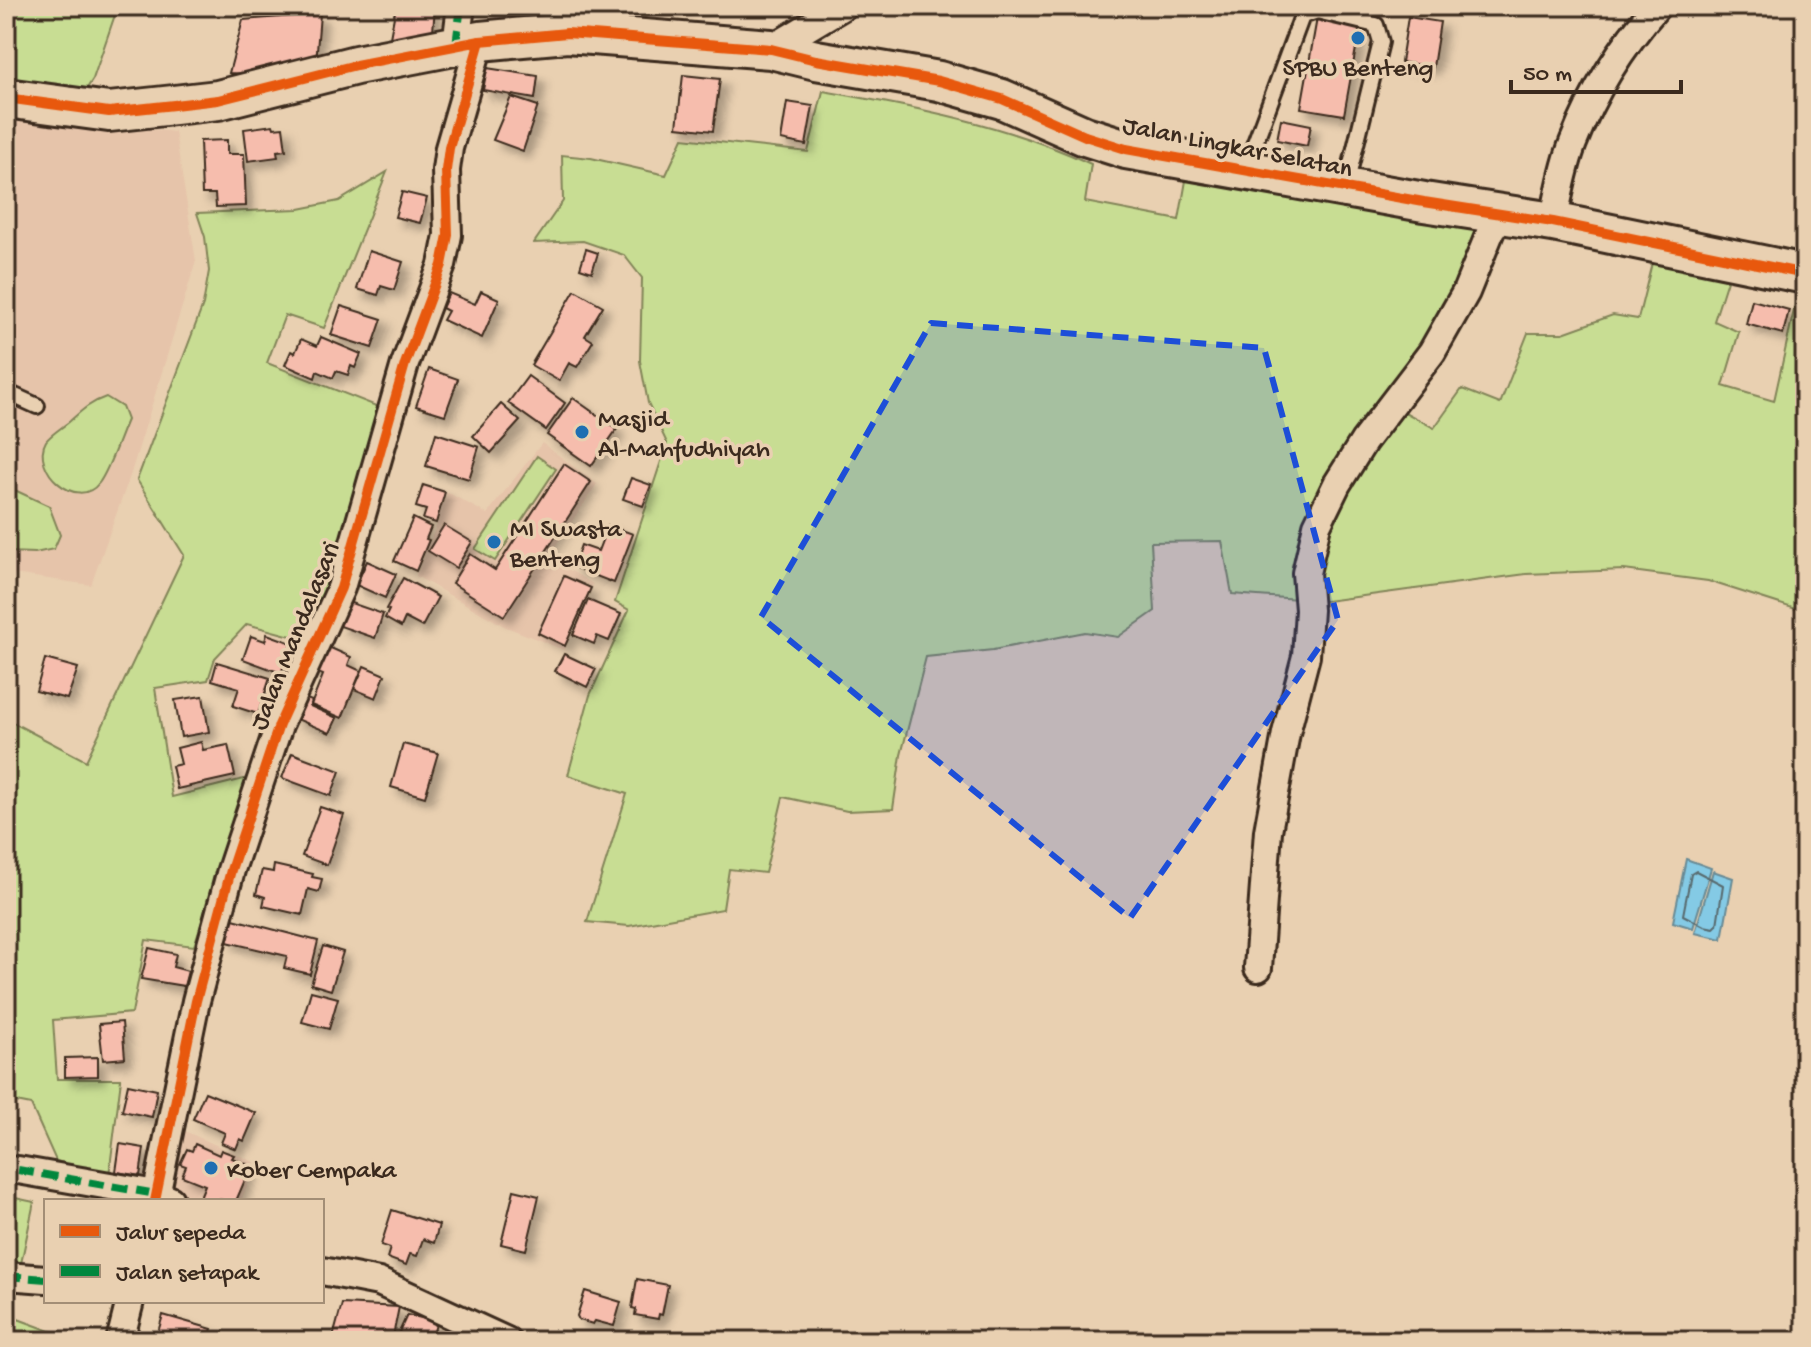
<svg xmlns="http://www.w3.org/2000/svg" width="1811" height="1347" font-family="'Gochi Hand',sans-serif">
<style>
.built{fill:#e6c4aa}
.green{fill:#c8dd93;stroke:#828458;stroke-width:2}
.water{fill:#84cae5;stroke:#678a95;stroke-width:2}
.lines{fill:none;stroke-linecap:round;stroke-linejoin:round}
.shore{stroke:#586a6e;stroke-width:2}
.building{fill:#f6bdad;stroke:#3b2a1e;stroke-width:2;filter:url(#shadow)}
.lane-casing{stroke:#3b2a1e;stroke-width:20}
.street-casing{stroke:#3b2a1e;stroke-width:32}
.secondary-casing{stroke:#3b2a1e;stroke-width:44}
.lane{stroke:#e9d0b1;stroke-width:14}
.street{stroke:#e9d0b1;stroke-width:26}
.secondary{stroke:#e9d0b1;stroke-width:38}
.quiet{stroke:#00873e;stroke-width:8;stroke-dasharray:16 8;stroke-linecap:butt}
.cycleway-casing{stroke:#e9d0b1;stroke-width:15}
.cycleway{stroke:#e8590c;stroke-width:10}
.marked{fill:#1d4ed8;fill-opacity:0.2;stroke:#1d4ed8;stroke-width:6;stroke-dasharray:16 10;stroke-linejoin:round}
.poi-dot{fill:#1f6fb2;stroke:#e9d0b1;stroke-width:3}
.labels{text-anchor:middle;stroke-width:7;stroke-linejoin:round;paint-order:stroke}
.poi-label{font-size:26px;fill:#3b2a1e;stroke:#e9d0b1;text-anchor:start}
.street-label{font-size:26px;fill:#3b2a1e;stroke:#e9d0b1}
</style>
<defs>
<filter id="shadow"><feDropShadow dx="7" dy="7" stdDeviation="4" flood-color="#0004"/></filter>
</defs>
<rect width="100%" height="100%" fill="#e9d0b1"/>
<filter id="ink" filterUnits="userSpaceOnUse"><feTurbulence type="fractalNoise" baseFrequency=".0125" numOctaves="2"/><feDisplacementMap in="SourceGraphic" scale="16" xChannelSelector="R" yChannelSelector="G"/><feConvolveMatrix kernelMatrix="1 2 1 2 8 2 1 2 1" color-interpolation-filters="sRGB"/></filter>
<g filter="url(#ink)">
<g class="built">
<path d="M6,106L73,120L175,132L196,261L131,473L91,585L6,573Z"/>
<path d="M542,443L597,484L548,557L593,584L564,650L504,626L416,576L436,527L447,492L487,514Z"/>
<path d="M178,1128L256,1163L241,1201H184L177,1199L171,1192L167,1174Z"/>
</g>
<g class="green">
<path d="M6,6H118L93,79L84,93L6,89Z"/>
<path d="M823,91C915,107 1005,124 1091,164L1085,202L1179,220L1187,175L1486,224L1421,353L1386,402L1434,428L1462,389L1500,404L1528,333H1563L1613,315L1638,319L1654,255L1729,274L1714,321L1739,332L1723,386L1774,401L1799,287L1805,288V612L1708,581L1624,570L1526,574L1326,601L1232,594L1222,541L1151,542L1155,611L1118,637L1085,632L993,650L926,657L901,755L893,809L847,811L783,797L765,873L729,869L723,909L629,926L587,922L627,794L568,775L590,695L629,610L615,602L667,443L648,403L640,361L642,278L624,255L583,241L534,243L563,201L562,155L591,158L666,175L683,138L808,152Z"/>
<path d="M387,172L324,328L285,315L267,363L389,411L306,640L247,624L215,658L208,680L155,688L172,797L248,778L194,946L146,940L132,1013L53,1020L57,1079H121L109,1175L56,1161L31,1105L6,1100V719L86,761L184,555L137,480L203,305L209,271L205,237L197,213L299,209L339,201Z"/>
<path d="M106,397L122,407L127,420C120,436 109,470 99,483C77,512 30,469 46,441C51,434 63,427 70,421C82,410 91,402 106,397Z"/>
<path d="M537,456L556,469L495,561L475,549Z"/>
<path d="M6,486L49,506L60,535L54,549L35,553L6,552Z"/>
<path d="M6,1196L34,1202L10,1316L77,1341H6Z"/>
</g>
<g class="water">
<path d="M1686,859L1711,868L1693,928L1673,922Z"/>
<path d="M1713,871L1733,878L1722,939L1695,933Z"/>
</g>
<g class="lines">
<path class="shore" d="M1696,871L1723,885L1717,925L1714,928L1704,926L1683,915L1691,874Z"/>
</g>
<g class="building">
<path d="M396,6H435L432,44L389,43Z"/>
<path d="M320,14L316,63L270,75L229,73L243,20Z"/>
<path d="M1408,17L1440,22L1433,67L1401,62Z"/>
<path d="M1317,18L1360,26L1344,115L1301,108Z"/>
<path d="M487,68L538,76L535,99L483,90Z"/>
<path d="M683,75L720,79L713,131L677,127Z"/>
<path d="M511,97L538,106L523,151L493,140Z"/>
<path d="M787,102L813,106L806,145L781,140Z"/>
<path d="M1281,119L1311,125L1307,146L1277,140Z"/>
<path d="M273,125L274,128L283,127L286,150L277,151L278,157L248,161L244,129Z"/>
<path d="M227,140V154H244L246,206L216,207L215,194H202L200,141Z"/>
<path d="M402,192L427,198L420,223L395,217Z"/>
<path d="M586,249L598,253L592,272L580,268Z"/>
<path d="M369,251L403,262L394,290L381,286L378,295L357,289Z"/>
<path d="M575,290L603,306L585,336L593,341L577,367L569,363L559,381L531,365Z"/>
<path d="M481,291L499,299L482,338L443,320L448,311L442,308L449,293L475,304Z"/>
<path d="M1752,300L1789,310L1783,334L1746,324Z"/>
<path d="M341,306L382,319L372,348L331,335Z"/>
<path d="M321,337L361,354L355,368L351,366L348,375L336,371L333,378L317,371L315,378L285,365L291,351L295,353L301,339L317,346Z"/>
<path d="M429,369L458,379L445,415L416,406Z"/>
<path d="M528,376L565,403L546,430L508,403Z"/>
<path d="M573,398L617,429L591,466L547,435Z"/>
<path d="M501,404L520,421L491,453L473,436Z"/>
<path d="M436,433L479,447L469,479L426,466Z"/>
<path d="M564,464L591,482L504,616L452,583L470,554L495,570Z"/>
<path d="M631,478L651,485L643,506L623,499Z"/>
<path d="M423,485L445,492L436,523L423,519L426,510L416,507Z"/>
<path d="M413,518L431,527L426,539L429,540L416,571L394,561Z"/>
<path d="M444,525L472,542L456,568L428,551Z"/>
<path d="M608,525L633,534L614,583L573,567L581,545L598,551Z"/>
<path d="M367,561L396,574L385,598L356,585Z"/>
<path d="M564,576L591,588L565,646L538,633Z"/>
<path d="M403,578L438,597L422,627L405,618L401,627L385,618L389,610L386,609Z"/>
<path d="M588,600L621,614L609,641L597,636L594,644L573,635Z"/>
<path d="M348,602L383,614L375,638L340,626Z"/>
<path d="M267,634L292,643L281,673L243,659L251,636L265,641Z"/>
<path d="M324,645L351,657L348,665L361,671L342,718L311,705L323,675L313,671Z"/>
<path d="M564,654L596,669L587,687L555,671Z"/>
<path d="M45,659L78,668L67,699L36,691Z"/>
<path d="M217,662L270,678L258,714L233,706L239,688L212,680Z"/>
<path d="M364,666L385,675L376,698L354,689Z"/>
<path d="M203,696L209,732L181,737L175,700Z"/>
<path d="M301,697L312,701L310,706L337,718L330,733L292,717Z"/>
<path d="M201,742L203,750L228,745L235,776L177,789L172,766L181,764L177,748Z"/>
<path d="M403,744L438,753L425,797L391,787Z"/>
<path d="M292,753L340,771L331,796L282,778Z"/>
<path d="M320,807L344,815L327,865L302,856Z"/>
<path d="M274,865L313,874L312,877L322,879L319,892L308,889L302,915L263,906L265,897L256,894L262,870L273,872Z"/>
<path d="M233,919L318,941L310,974L284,968L287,956L227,942Z"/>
<path d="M323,946L343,952L331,990L311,984Z"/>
<path d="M149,948L176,954L173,967L188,971L184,986L141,979Z"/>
<path d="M311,991L338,998L329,1029L302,1022Z"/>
<path d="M122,1022L125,1058L103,1060L99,1024Z"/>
<path d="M98,1057V1076L65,1077V1058Z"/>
<path d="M128,1084L157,1090L152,1117L122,1111Z"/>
<path d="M205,1092L256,1113L244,1141L240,1139L236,1149L221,1143L225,1133L193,1119Z"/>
<path d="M120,1144L144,1148L140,1176L116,1172Z"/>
<path d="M195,1144L219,1155L221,1150L234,1155L232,1158L251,1166L236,1201L212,1199L210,1201L200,1197L205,1185L182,1176L186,1166L180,1164L187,1149L192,1151Z"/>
<path d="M514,1190L539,1196L526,1250L501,1244Z"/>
<path d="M392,1210L439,1225L434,1243L423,1239L417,1256L410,1254L406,1265L387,1258L390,1248L381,1245Z"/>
<path d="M637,1279L668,1285L662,1315L659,1314L658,1319L635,1315L636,1309L632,1308Z"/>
<path d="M585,1291L621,1302L614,1326L595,1321L593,1324L579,1320L577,1316Z"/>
<path d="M342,1304L399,1307L392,1341H332Z"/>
<path d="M163,1315L212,1329L208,1341L156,1339Z"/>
<path d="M407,1315L437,1321L431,1341H395Z"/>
</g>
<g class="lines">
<defs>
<g id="lane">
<path d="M1246,167L1302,16L1317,11L1376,25L1381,42L1346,185"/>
<path d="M6,392L37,406"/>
</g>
<g id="street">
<path d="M456,45L461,6"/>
<path d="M771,49L843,6"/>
<path d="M1553,222C1559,196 1563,168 1573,143C1593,92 1621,47 1657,6"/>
<path d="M1258,968L1268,831L1286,733L1306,656L1309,610L1306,573L1317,525L1337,484L1364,441L1432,352L1466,292L1498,213"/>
<path d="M18,1170L156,1194L170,1200"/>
<path d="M155,1201L196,1001L231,870L279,725L341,588L405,364L442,265L448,235L446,170L449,148L480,41"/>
<path d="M322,1271L379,1282L507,1341"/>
<path d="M6,1276L46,1279"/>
<path d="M120,1341L130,1301"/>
</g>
<path id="secondary" d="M6,98L109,112L174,105L218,100L356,65L480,41L567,33L771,49L816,60L939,81L1002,99L1085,136L1126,149L1424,202L1553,222L1805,274"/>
</defs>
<use href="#lane" class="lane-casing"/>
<use href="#street" class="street-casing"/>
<use href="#secondary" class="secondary-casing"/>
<use href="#lane" class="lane"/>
<use href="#street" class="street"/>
<use href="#secondary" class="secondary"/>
<g class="quiet">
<path d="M456,45L461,6"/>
<path d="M18,1170L156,1194"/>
<path d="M6,1276L46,1279"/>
</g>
<defs>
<g id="cycleway">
<path d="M6,98L109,112L174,105L218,100L356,65L480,41L567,33L771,49L816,60L939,81L1002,99L1085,136L1126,149L1424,202L1553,222L1805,274"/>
<path d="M155,1201L196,1001L231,870L279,725L341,588L405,364L442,265L448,235L446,170L449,148L480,41"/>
</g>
</defs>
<use href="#cycleway" class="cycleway-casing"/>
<use href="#cycleway" class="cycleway"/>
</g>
</g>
<path class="marked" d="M931,323L1264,348L1338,620L1130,918L761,617Z"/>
<g class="poi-dot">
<circle cx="1358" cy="38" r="8"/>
<circle cx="582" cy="432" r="8"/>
<circle cx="494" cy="542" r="8"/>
<circle cx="211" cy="1168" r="8"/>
</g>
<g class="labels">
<g class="poi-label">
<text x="1358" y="75" text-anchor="middle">SPBU Benteng</text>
<text x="598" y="426">Masjid<tspan x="598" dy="30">Al-Mahfudhiyah</tspan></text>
<text x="510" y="536">MI Swasta<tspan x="510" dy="30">Benteng</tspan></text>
<text x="227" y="1177">Kober Cempaka</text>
</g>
<g class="street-label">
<text transform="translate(1238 145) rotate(11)" y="9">Jalan Lingkar Selatan</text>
<text transform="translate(293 635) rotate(-68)" y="9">Jalan Mandalasari</text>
</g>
</g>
<rect width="1811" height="1347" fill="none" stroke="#e9d0b1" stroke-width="32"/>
<rect x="16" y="16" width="1779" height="1315" fill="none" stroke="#3b2a1e" stroke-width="3" filter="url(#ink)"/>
<rect x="44" y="1199" width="280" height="104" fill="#e9d0b1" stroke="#a38e76" stroke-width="2"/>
<rect x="60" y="1225" width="40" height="12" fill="#e8590c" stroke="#a38e76" stroke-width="2"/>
<text x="116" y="1239" font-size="24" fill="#3b2a1e">Jalur sepeda</text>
<rect x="60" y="1265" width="40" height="12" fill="#00873e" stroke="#a38e76" stroke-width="2"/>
<text x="116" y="1279" font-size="24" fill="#3b2a1e">Jalan setapak</text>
<path d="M1511 80v12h170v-12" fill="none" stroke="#3b2a1e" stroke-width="4"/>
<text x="1523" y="80" font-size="24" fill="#3b2a1e" stroke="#e9d0b1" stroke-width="6" paint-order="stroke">50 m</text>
</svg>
